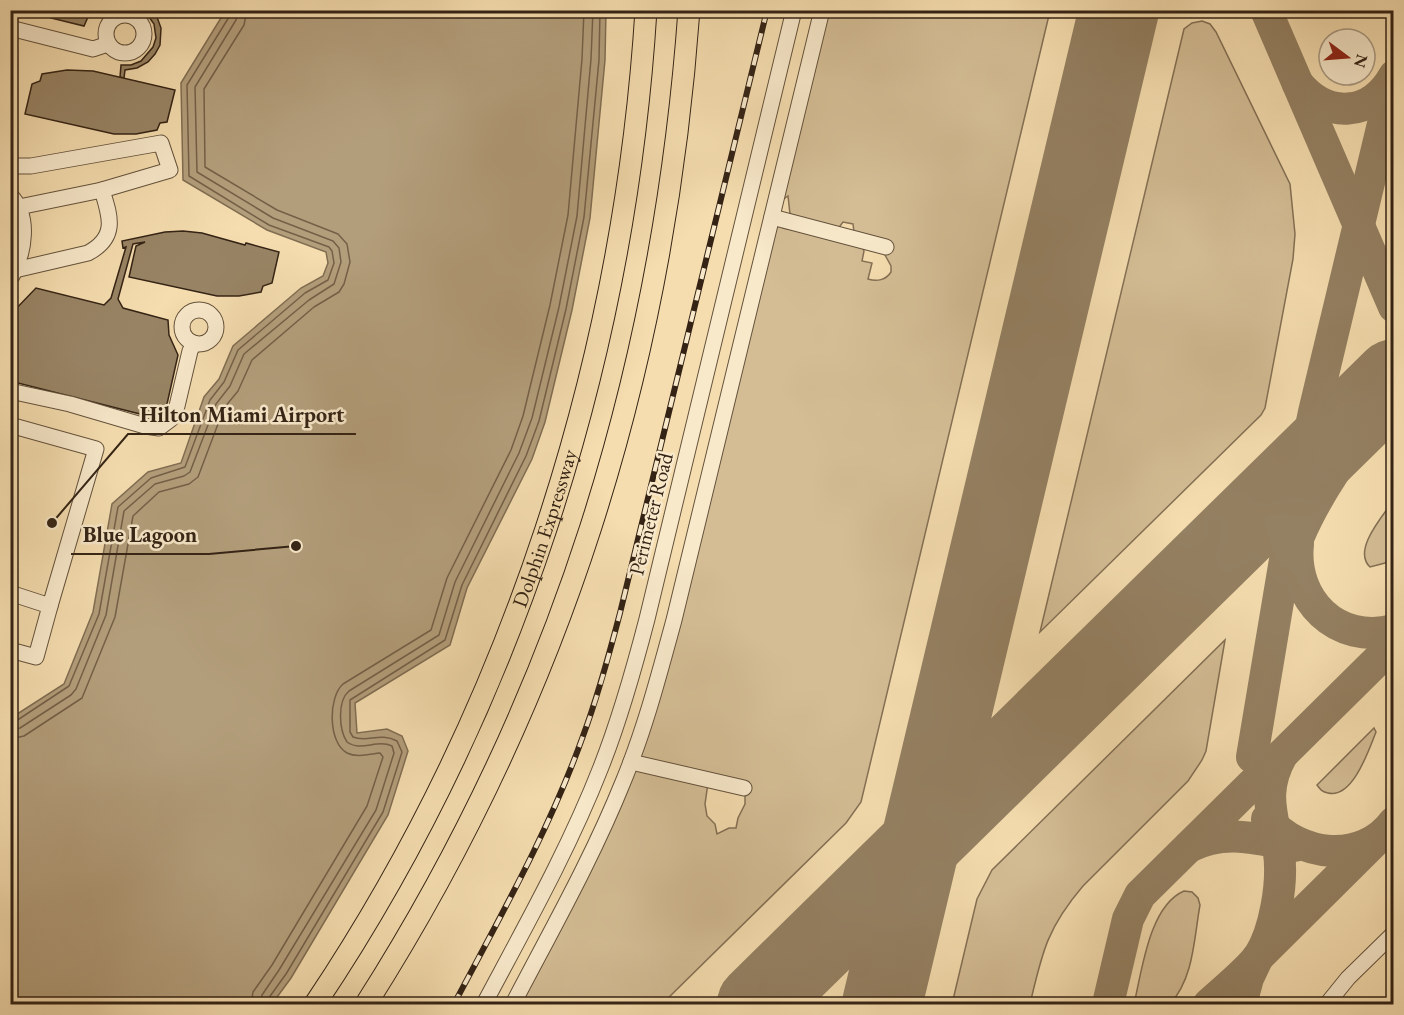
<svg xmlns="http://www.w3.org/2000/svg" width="1404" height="1015" font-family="'EB Garamond',serif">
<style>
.green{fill:#d4bd95;stroke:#847055;stroke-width:1.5}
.water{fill:#b39e7b;stroke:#806d52;stroke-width:1.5}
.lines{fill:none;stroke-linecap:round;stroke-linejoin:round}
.shore{stroke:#746048;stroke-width:1.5}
.taxiway{stroke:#948062;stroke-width:32}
.runway{stroke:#948062;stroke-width:80}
.building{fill:#988465;stroke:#342315;stroke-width:1.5}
.minor-casing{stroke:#64523c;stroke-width:17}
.highway-casing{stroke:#342315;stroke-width:23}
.minor{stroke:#f8e9cb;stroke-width:15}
.highway{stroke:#f5ddaf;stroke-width:21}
.rail-casing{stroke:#342315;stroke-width:6}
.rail{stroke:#f8e9cb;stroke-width:4;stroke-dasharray:11;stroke-linecap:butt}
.labels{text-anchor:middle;stroke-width:5;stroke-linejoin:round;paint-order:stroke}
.street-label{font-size:21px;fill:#342315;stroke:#f8e9cb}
.leader{fill:none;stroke:#342315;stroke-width:2}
.callout-dot{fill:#342315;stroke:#f8e9cb;stroke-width:2}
.callout-label{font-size:22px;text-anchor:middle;font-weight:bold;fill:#342315;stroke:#f8e9cb;stroke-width:5;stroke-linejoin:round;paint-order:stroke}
</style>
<rect width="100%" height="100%" fill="#f5ddaf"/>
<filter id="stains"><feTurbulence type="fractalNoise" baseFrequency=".00333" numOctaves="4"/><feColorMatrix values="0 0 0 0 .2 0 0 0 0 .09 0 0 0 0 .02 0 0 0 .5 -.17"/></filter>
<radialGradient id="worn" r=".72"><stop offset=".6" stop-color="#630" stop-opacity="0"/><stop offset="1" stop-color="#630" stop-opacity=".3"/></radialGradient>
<g class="green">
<path d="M828,11H1050L861,802L846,823L662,1004H520L636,769L708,783L705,804L707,816L715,824L717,834L729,828H736L738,818L745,804V786L641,759V752L775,225L782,223L783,228L861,243L864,251L862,261L872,263L868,279C877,282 886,280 891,272V266L885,255L888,245L854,232L853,224L843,222L837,230L790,214L788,196L782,200Z"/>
<path d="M1202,21L1210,24L1216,32L1290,184L1295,234L1293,259L1265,408L1261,415L1040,632L1184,29L1192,23Z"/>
<path d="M1393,501V555L1385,563L1370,567C1352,550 1383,516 1393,501Z"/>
<path d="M1225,640L1206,751L1202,760L1188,781L1083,886C1047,928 1042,953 1030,1004H952L977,899L992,870Z"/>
<path d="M1374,728L1376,732C1369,749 1353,799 1328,793C1322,792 1320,789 1317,785Z"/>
<path d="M1184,891L1192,892L1198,898L1200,905C1194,938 1194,978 1170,1004H1134C1142,971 1149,906 1184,891Z"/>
</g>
<path class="water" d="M224,11H606L605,60L590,218L572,310L545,422L532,459L467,588L450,645L355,703L357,733L387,729L402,736L408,751L388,815L291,978L272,1004H11V718L64,684L93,612L112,504L148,472L181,463L204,397L219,379L233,346L301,288L323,276L328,263L326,252L267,230L183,180L181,83L224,13Z"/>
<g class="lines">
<g class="shore">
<path d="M10,722L16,721L69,686L99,614L118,507L151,478L185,467L210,400L224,382L238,350L305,293L328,280L334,263L332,251L329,247L269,225L189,176L187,85L229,17L230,10"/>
<path d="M10,730L20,728L71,695L76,689L106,615L124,511L155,484L184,476L190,472L216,404L230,386L244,354L309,300L334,284L341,262L339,248L333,241L273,218L197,172L195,87L236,20L238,10"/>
<path d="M10,739L24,736L82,698L115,617L133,516L159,492L189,484L198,477L224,408L238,391L252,360L314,307L339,292L344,284L350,262L347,244L338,234L277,210L205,167L204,89L244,25L247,10"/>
<path d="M251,1004L253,992L272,965L367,806L383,757L380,753C370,754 357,758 347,753C328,743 328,697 343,684L431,630L447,578L511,450L523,416L550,305L568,215L582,59L584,10"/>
<path d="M260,1004L262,995L279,970L376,810L394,753L392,746C377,739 361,752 347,742C339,730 337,701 349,691L439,635L455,582L519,453L532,418L559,307L577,216L591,59L593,10"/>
<path d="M267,1004L268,999L286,974L383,812L402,752L397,741C380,732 367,743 353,737L350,732V700L445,640L462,585L526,456L539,421L566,309L584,217L599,60L600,10"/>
</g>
<g class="taxiway">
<path d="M1266,10L1394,307"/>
<path d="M1298,84C1327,119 1371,117 1394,76"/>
<path d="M1299,536C1322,482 1360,436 1394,389"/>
<path d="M1298,544C1292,600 1337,645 1394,630"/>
<path d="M1252,757L1293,512L1314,412L1394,78"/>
<path d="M1267,819C1299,857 1362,865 1394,822"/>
<path d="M1189,847C1224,828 1259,839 1295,846"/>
<path d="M1108,1004L1128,919L1140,895L1394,644"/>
<path d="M1209,1004C1222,992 1249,970 1259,956C1275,931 1283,883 1279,853C1273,815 1261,792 1282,755"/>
<path d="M1241,1004L1248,978L1258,957L1374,842"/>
</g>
<g class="runway">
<path d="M757,1004L1394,379"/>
<path d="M882,1004L1119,10"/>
</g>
</g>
<g class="building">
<path d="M53,10H91L84,26L51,18Z"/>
<path d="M144,10H152L157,17L161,28L160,45L155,54L148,62L137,68L125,70L124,78L120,77L121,65H131L141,61L153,47L156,38L154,24Z"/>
<path d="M67,70L93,71L175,90L167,122L160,123L157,130L136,134H114L25,114L32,84L40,81L42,74Z"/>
<path d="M183,231L202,233L245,245L246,243L279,252L272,283L263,286L261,292L239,296H217L129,277L136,246L145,242L133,244L118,299L123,308L168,320L169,335L178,355L165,413L155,410L152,417L10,381V315L36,288L104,305L111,298L126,247L123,248L122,241L165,232Z"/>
</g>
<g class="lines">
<defs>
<g id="minor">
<path d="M10,13L11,10"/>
<circle cx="125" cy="34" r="19"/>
<path d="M10,28L93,49L108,44"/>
<path d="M10,166H31L161,143L170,170L102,190C110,216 118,237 88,253L15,270"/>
<path d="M10,195C31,216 24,253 12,276"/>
<path d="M19,207L102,190"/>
<path d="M772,217L886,247"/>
<circle cx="199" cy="327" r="17"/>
<path d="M10,391L70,404L145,426L159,428L171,419L177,406L190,351L194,343"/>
<path d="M10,425L96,449L50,606L10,593"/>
<path d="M10,650L36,657L50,606"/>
<path d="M631,762L744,788"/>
<path d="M484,1004C525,927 569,849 601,767C620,719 634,669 647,619L794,10"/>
<path d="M513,1004C551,931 592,859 623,782C645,729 659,675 674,620L822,10"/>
<path d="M1327,1004L1348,978L1394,933"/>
</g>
<g id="highway">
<path id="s1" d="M315,1004C511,712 624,362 646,10"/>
<path d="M366,1004C560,699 663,371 689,10"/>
</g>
</defs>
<use href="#minor" class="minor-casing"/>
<use href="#highway" class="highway-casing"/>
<use href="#minor" class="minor"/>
<use href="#highway" class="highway"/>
<defs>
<path id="rail" d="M454,1004C500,917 550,829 583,736C598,696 609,655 620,613L767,10"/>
</defs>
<use href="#rail" class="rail-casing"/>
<use href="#rail" class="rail"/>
</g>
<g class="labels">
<g class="street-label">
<text transform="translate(651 514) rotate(-76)" y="7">Perimeter Road</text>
<text dy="7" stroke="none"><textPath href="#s1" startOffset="530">Dolphin Expressway</textPath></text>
</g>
</g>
<path class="leader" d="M52 523L128 434H356M296 546L209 554H71"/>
<g class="callout-dot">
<circle cx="52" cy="523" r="6"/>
<circle cx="296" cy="546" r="6"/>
</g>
<g class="callout-label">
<text x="242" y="422">Hilton Miami Airport</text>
<text x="140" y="542">Blue Lagoon</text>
</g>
<rect width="1404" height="1015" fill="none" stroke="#f5ddaf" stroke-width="36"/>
<rect x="12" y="12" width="1380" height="991" fill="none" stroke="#342315" stroke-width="3"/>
<rect x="18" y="18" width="1368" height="979" fill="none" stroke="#342315" stroke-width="1.5"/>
<g transform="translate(1347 57) rotate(106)"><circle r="28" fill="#f8e9cb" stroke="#aa9a82" stroke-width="1.5"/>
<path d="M0-4.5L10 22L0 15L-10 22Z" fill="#8f2418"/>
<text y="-9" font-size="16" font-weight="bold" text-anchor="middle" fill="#342315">N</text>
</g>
<rect width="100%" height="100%" filter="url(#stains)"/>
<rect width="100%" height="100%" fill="url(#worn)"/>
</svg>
